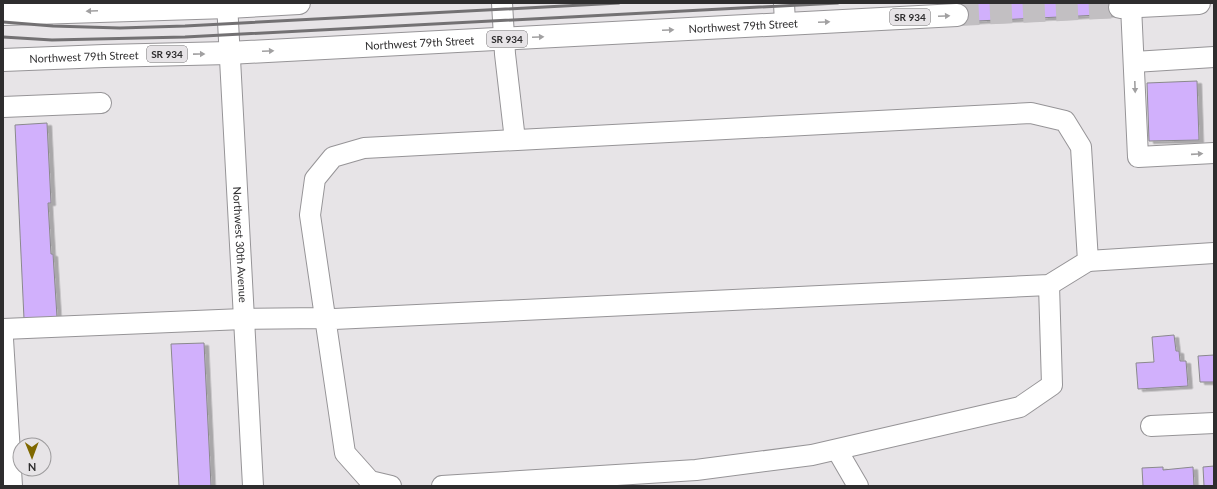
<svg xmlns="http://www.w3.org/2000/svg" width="1217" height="489" font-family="Lato,sans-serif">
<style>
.building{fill:#d1b0fc;stroke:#8a898c;filter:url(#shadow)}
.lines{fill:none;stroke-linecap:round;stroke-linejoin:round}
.major-tunnel{stroke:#c2bfc2;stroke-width:22;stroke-dasharray:22 11;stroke-linecap:butt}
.minor-casing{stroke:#969497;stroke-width:22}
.major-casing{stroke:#969497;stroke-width:24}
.minor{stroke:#fff;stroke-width:20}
.major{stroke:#fff;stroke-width:22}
.rail{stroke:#737173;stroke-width:3}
.oneway{fill:#a1a0a1}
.labels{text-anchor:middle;stroke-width:4;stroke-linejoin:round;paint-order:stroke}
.shield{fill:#e7e4e7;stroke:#666466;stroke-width:1}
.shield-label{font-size:10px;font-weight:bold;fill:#2e2d2e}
.street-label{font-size:11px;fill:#2e2d2e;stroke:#e7e4e7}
</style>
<defs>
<filter id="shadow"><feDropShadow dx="4.5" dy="2.5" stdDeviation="0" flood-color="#0004"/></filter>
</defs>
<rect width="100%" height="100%" fill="#e7e4e7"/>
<g class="building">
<path d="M956,3H1120V14L957,22Z"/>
<path d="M1197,81L1199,140L1149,141L1147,83Z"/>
<path d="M47,123L51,203H48L51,254H53L57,317L24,319L15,125Z"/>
<path d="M1174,335L1176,351H1179L1180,361H1186L1188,386L1138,389L1136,363L1154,362L1152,337Z"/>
<path d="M204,343L211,486H179L171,344Z"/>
<path d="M1214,355V382H1200L1198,356Z"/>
<path d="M1214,466V486H1204L1203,467Z"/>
<path d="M1163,467V470L1193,467L1194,486H1143L1142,468Z"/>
</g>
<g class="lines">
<path class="major-tunnel" d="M957,15L1120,7"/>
<defs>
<g id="minor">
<path id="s1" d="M227,3L253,486"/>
<path d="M502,3L505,54L515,140"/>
<path d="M784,3L785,24"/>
<path d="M1131,6L1138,157L1214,153"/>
<path d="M1134,62L1214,57"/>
<path d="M3,107L101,103"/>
<path d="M1088,261L1214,253"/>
<path d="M3,329L243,319L324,318L334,319L1049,285L1088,261L1081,147L1065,121L1031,113L364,148L333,157L315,179L310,215L345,453L370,481L391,486"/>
<path d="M3,339L12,486"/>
<path d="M1151,426L1214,423"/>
<path d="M837,450L858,486"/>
<path d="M442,486L696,470L812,455L1020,407L1052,385L1049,285"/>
</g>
<g id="major">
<path d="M1120,7L1199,3"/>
<path d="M3,14L228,7L299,3"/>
<path id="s2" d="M3,60L104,56L229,53L957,15"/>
</g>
</defs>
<use href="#minor" class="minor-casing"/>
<use href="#major" class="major-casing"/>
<use href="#minor" class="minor"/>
<use href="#major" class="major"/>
<g class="rail">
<path d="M3,22L53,26L120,28L185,26L619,3"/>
<path d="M3,37L52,40L185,37L838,3"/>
</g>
</g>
<defs><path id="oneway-solid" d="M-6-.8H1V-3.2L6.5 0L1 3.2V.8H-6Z"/></defs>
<g class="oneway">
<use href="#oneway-solid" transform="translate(92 11) rotate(178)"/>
<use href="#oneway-solid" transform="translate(944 16) rotate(-3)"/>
<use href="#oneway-solid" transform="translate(824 22) rotate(-3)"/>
<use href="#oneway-solid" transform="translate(668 30) rotate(-3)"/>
<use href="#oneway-solid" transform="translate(538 37) rotate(-3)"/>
<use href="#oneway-solid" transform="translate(268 51) rotate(-3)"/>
<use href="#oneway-solid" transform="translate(199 54) rotate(-1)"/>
<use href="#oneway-solid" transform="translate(1135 87) rotate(88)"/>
<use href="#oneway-solid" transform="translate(1197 154) rotate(-4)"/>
</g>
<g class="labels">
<g class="shield">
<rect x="890" y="9" width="40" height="16" rx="3"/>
<rect x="487" y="31" width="40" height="16" rx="3"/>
<rect x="147" y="46" width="40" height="16" rx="3"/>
</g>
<g class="shield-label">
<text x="910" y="21">SR 934</text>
<text x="507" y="43">SR 934</text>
<text x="167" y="58">SR 934</text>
</g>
<g class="street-label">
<text dy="4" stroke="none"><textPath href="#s2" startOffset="741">Northwest 79th Street</textPath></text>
<text dy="4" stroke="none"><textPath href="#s2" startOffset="417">Northwest 79th Street</textPath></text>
<text dy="4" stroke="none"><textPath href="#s2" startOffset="81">Northwest 79th Street</textPath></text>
<text dy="4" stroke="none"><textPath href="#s1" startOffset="242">Northwest 30th Avenue</textPath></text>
</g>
</g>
<rect width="1217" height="489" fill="none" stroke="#2e2d2e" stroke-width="8"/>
<g transform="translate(32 457) rotate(179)"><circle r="19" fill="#e7e4e7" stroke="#9d9b9d"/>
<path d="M0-3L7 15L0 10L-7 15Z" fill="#7f6800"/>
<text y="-6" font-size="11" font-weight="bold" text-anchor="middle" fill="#2e2d2e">N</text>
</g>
</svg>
